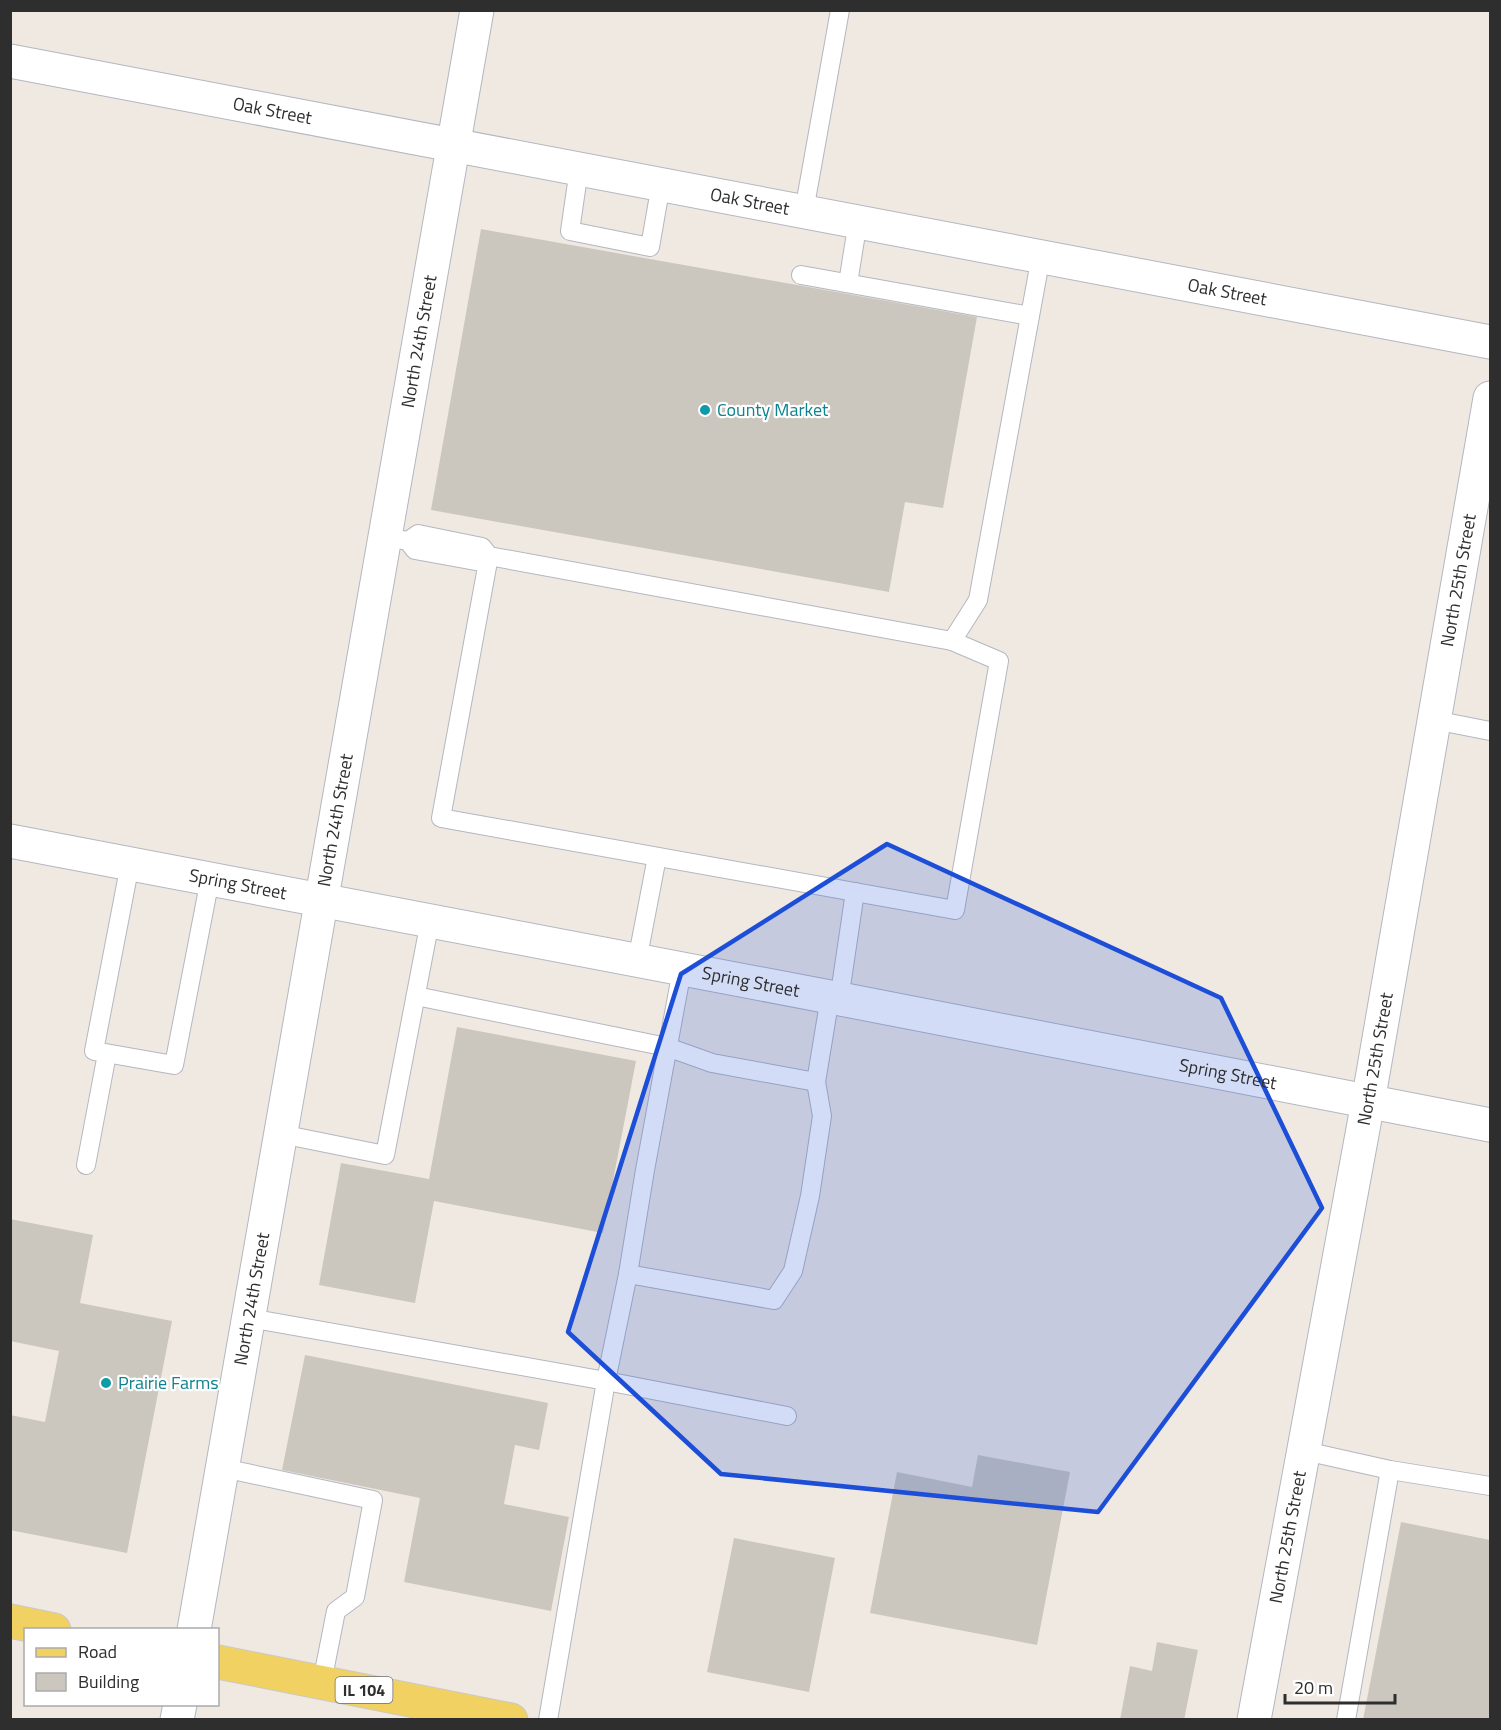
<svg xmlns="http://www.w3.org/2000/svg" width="1501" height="1730" font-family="'Titillium Web',sans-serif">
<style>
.building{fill:#cbc7bf}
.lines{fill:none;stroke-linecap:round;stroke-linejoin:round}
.service-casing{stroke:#b4b7c1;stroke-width:20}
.minor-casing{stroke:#b4b7c1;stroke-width:35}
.secondary-casing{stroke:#b4b7c1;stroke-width:35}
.primary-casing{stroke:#c9c9c9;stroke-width:35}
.service{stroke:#fff;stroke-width:18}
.minor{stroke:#fff;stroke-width:33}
.secondary{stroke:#fff;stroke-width:33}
.primary{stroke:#f2d163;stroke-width:33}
.marked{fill:#1d4ed8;fill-opacity:0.2;stroke:#1d4ed8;stroke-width:4.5;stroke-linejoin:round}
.culture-dot{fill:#0f9aa8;stroke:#fff;stroke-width:2}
.labels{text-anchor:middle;stroke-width:4.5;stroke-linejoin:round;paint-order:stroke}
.shield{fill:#fff;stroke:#6d6d6d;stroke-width:1.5}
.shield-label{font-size:16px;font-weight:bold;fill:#2e2e2e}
.street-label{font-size:18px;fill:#2e2e2e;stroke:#fff}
.culture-label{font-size:18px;fill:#0d838f;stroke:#fff;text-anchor:start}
</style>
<rect width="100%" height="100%" fill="#efe9e1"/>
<g class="building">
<path d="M481,229L977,317L943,508L905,502L889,592L431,510Z"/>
<path d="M457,1027L636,1061L603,1233L434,1201L415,1303L319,1285L341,1163L429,1179Z"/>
<path d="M10,1219L93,1235L80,1303L172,1321L127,1553L10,1530V1415L45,1422L59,1351L10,1341Z"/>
<path d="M305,1355L548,1403L539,1450L515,1445L504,1504L569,1517L551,1611L404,1582L420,1498L282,1470Z"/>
<path d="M978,1455L1070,1472L1037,1645L870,1613L897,1472L972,1487Z"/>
<path d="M1401,1522L1490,1540V1720H1363Z"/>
<path d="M734,1538L835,1558L809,1692L707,1672Z"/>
<path d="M1157,1642L1198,1650L1184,1720H1120L1130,1666L1152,1671Z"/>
</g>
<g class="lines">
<defs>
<g id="service">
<path d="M579,169L570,231L650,247L661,184"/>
<path d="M804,211L840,10"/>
<path d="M801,275L1030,316"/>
<path d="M848,283L858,221"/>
<path d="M386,537L408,541L418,534L482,547L489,556L952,641L978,600L1041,256"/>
<path d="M408,541L415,550L481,562L489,556"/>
<path d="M489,556L441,818L955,910L999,661L952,641"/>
<path d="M1434,720L1490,731"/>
<path d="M130,864L94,1051L174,1065L210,879"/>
<path d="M637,961L657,857"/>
<path d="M682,970L645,1170L628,1274L606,1381L787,1416"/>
<path d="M416,996L667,1047L712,1063L816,1082L830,997"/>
<path d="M839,1000L855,892"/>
<path d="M281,1134L385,1155L430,921"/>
<path d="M86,1165L107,1054"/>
<path d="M628,1274L774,1300L793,1271L810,1196L822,1116L816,1082"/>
<path d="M249,1318L606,1381L548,1720"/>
<path d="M1305,1451L1390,1470L1490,1486"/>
<path d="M223,1468L373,1500L355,1597L336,1611L322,1682"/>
<path d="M1346,1720L1390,1470"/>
</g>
<g id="minor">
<path id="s1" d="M10,61L1490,342"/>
<path id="s2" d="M10,841L830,997L1490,1125"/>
<path id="s3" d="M1254,1720L1368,1102L1490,398"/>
</g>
<g id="secondary">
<path id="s4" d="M194,1630L477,10"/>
<path d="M177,1720L180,1704"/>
</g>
<g id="primary">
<path d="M10,1621L54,1630"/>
<path d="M218,1662L511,1720"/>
</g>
</defs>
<use href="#service" class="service-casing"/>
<use href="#minor" class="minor-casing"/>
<use href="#secondary" class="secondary-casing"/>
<use href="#primary" class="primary-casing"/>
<use href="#service" class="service"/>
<use href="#minor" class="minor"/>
<use href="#secondary" class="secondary"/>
<use href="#primary" class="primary"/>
</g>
<path class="marked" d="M887,844L1221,998L1322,1208L1098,1512L721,1474L568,1332L681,974Z"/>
<g class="culture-dot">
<circle cx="705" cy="410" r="6"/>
<circle cx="106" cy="1383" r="6"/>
</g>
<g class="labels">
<rect class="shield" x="335.5" y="1677" width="57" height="26" rx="4.5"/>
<g class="shield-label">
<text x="364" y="1696">IL 104</text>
</g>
<g class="street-label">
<text dy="6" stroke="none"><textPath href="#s1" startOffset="267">Oak Street</textPath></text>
<text dy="6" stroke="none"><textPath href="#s1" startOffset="753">Oak Street</textPath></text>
<text dy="6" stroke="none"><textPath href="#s1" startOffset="1239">Oak Street</textPath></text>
<text dy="6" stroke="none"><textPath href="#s4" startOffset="1308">North 24th Street</textPath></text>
<text dy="6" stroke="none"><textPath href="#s3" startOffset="1158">North 25th Street</textPath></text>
<text dy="6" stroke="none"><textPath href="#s4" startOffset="822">North 24th Street</textPath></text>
<text dy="6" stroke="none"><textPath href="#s2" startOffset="232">Spring Street</textPath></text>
<text dy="6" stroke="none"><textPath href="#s2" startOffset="754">Spring Street</textPath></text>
<text dy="6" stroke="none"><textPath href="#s3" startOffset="672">North 25th Street</textPath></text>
<text dy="6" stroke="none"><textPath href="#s2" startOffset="1240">Spring Street</textPath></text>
<text dy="6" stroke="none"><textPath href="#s4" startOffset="336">North 24th Street</textPath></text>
<text dy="6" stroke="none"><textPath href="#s3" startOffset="186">North 25th Street</textPath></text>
</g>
<g class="culture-label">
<text x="717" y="416">County Market</text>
<text x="118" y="1389">Prairie Farms</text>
</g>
</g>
<rect width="1501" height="1730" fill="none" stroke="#2e2e2e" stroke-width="24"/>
<rect x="24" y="1628" width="195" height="78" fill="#ffffff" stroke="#ababab" stroke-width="1.5"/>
<rect x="36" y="1648" width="30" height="9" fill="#f2d163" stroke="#ababab" stroke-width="1.5"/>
<text x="78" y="1658" font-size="18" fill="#2e2e2e">Road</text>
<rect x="36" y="1673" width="30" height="18" fill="#cbc7bf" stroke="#ababab" stroke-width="1.5"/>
<text x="78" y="1688" font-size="18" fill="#2e2e2e">Building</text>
<path d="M1285 1694v9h110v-9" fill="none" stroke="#2e2e2e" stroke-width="3"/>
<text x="1294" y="1694" font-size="18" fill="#2e2e2e" stroke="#ffffff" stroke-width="4.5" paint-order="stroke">20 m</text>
</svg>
